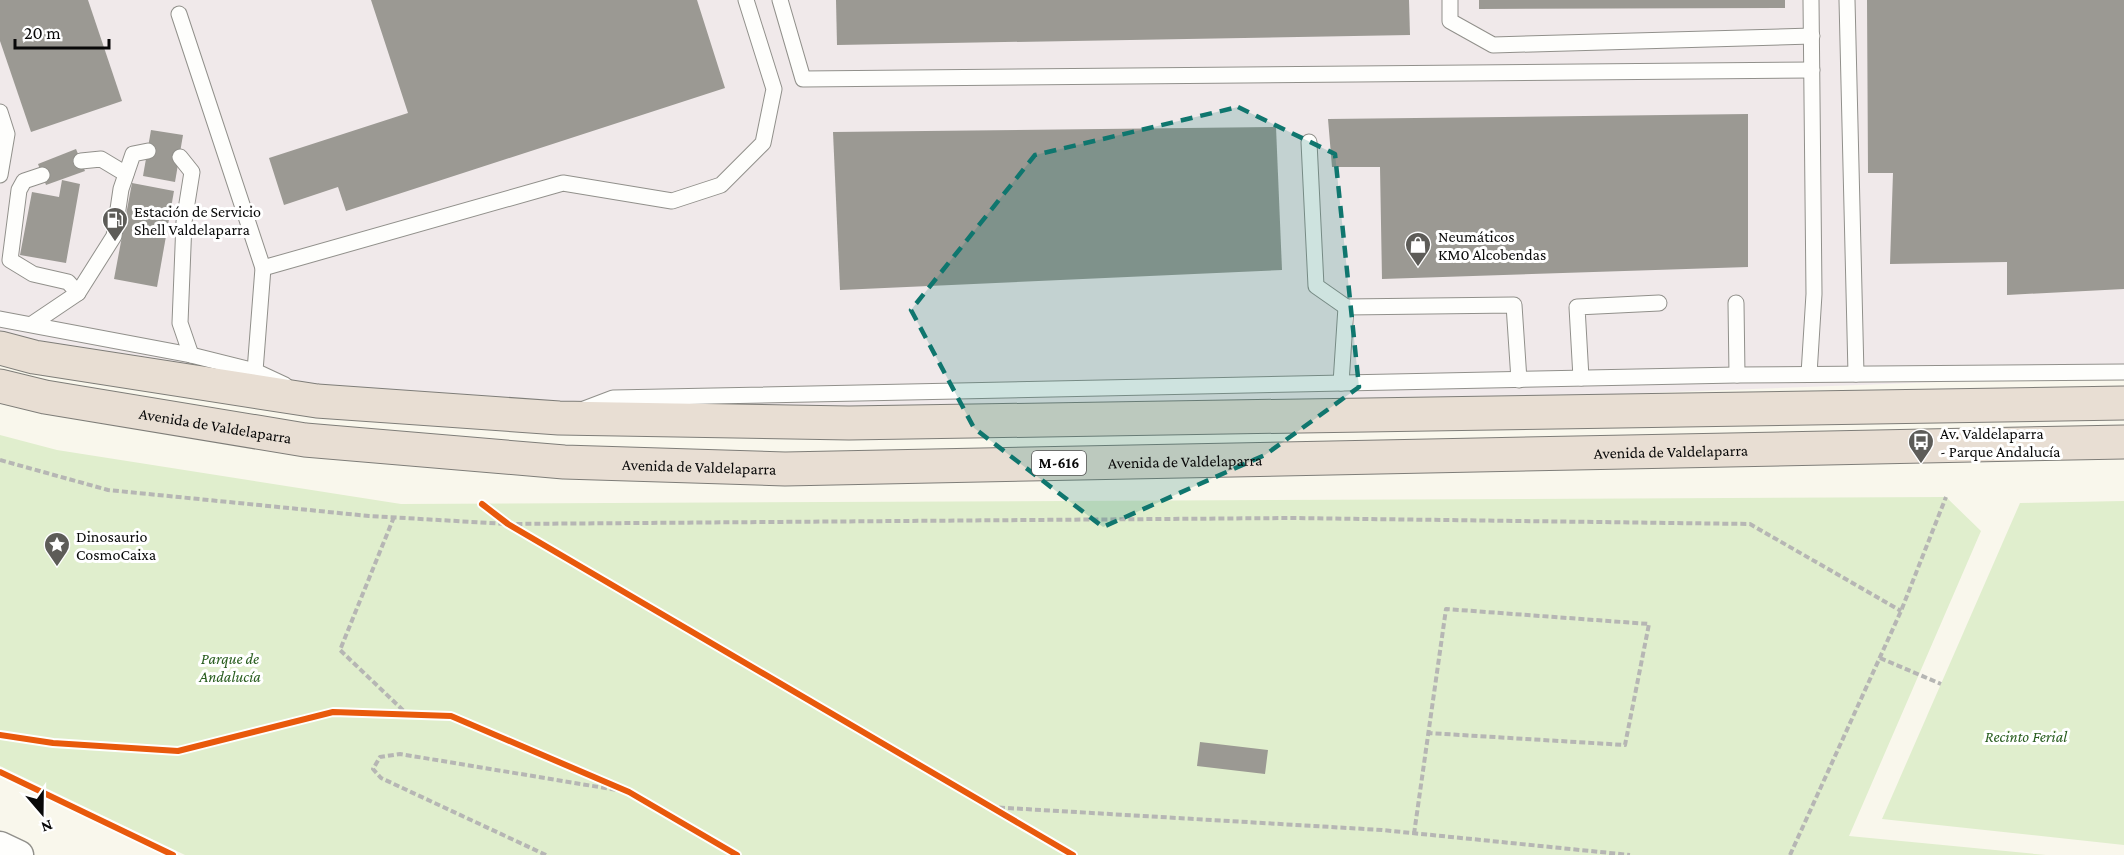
<svg xmlns="http://www.w3.org/2000/svg" width="2124" height="855" font-family="'Crimson Pro',serif">
<style>
.industrial{fill:#f0e9ea}
.green{fill:#e0eecd}
.building{fill:#9b9993}
.lines{fill:none;stroke-linecap:round;stroke-linejoin:round}
.lane-casing{stroke:#91908b;stroke-width:17}
.street-casing{stroke:#91908b;stroke-width:31}
.highway-casing{stroke:#7e7d78;stroke-width:35}
.path{stroke:#b6b6b4;stroke-width:4;stroke-dasharray:6 3;stroke-linecap:butt}
.lane{stroke:#fefefc;stroke-width:15}
.street{stroke:#fefefc;stroke-width:28}
.highway{stroke:#e8ded3;stroke-width:33}
.cycleway-casing{stroke:#fff;stroke-width:10}
.cycleway{stroke:#e8590c;stroke-width:6}
.marked{fill:#0f766e;fill-opacity:0.2;stroke:#0f766e;stroke-width:4.5;stroke-dasharray:12 8;stroke-linejoin:round}
.labels{text-anchor:middle;stroke-width:6;stroke-linejoin:round;paint-order:stroke}
.shield{fill:#fff;stroke:#535353;stroke-width:1.5}
.shield-label{font-size:15px;font-weight:bold;fill:#090909}
.poi-label{font-size:16px;fill:#090909;stroke:#fff;text-anchor:start}
.street-label{font-size:16px;fill:#090909;stroke:#fff}
.park-label{font-size:16px;font-style:italic;fill:#285d1e;stroke:#fff}
</style>
<rect width="100%" height="100%" fill="#f9f7ec"/>
<path class="industrial" d="M0,0H2124V375L849,423L559,418L0,348Z"/>
<g class="green">
<path d="M0,435L57,450L401,504L1946,497L1981,531L1849,836L2046,855H185L0,766Z"/>
<path d="M2124,501V845L1882,819L2020,503Z"/>
</g>
<g class="building">
<path d="M0,0H88L122,101L31,132L0,41Z"/>
<path d="M371,0H697L725,88L346,211L338,187L284,205L269,158L408,113Z"/>
<path d="M836,0H1409L1410,35L837,45Z"/>
<path d="M1479,0H1785V8L1479,9Z"/>
<path d="M1867,0H2124V289L2007,295V262L1890,264L1893,173H1868Z"/>
<path d="M1748,114V267L1382,279L1380,167H1332L1328,119Z"/>
<path d="M1276,127L1282,270L840,290L833,132Z"/>
<path d="M151,130L183,135L175,182L143,176Z"/>
<path d="M76,149L85,171L46,185L38,164Z"/>
<path d="M62,180L80,184L66,263L20,255L32,192L59,197Z"/>
<path d="M132,183L174,191L157,287L114,279Z"/>
<path d="M1200,742L1268,750L1265,774L1197,766Z"/>
</g>
<g class="lines">
<defs>
<g id="lane">
<path d="M780,0L803,79L1812,70"/>
<path d="M1450,0V21L1493,45L1812,36"/>
<path d="M1847,0L1856,374"/>
<path d="M179,14L263,268L255,371"/>
<path d="M0,112L7,134L0,175"/>
<path d="M1309,142L1316,286L1346,307"/>
<path d="M180,157L192,172L184,222L180,323L191,355"/>
<path d="M81,161L101,159L126,174"/>
<path d="M42,175L24,181L19,190L10,260L33,274L68,282L78,293"/>
<path d="M263,268L563,183L672,201L721,185L763,143L774,89L746,0"/>
<path d="M1736,303L1737,375"/>
<path d="M0,319L191,355L255,371L285,385"/>
<path d="M32,324L78,293L114,236L121,189L133,154L148,151"/>
<path d="M1809,374L1814,294L1811,0"/>
<path d="M1581,378L1577,307L1659,303"/>
<path d="M1341,383L1346,307L1514,305L1519,380"/>
<path d="M584,409L613,398L1737,375L2124,372"/>
</g>
<path id="street" d="M0,846L19,855"/>
<g id="highway">
<path d="M0,348L34,357L317,401L559,418L849,423L2124,403"/>
<path id="s1" d="M0,386L45,397L305,440L564,462L785,469L2124,442"/>
</g>
</defs>
<use href="#lane" class="lane-casing"/>
<use href="#street" class="street-casing"/>
<use href="#highway" class="highway-casing"/>
<g class="path">
<path d="M0,460L108,490L369,516L508,524L1291,518L1750,524L1901,611"/>
<path d="M394,517L340,650L408,715"/>
<path d="M1880,658L1941,684"/>
<path d="M990,807L1382,830L1630,855"/>
<path d="M1414,834L1446,609L1649,624L1625,745L1428,733"/>
<path d="M546,855L381,778L373,769L380,757L400,754L629,792"/>
<path d="M1790,855L1901,611L1946,497"/>
</g>
<use href="#lane" class="lane"/>
<use href="#street" class="street"/>
<use href="#highway" class="highway"/>
<defs>
<g id="cycleway">
<path d="M482,504L508,524L1073,855"/>
<path d="M0,735L53,743L178,751L333,712L451,716L629,792L737,855"/>
<path d="M0,772L173,855"/>
</g>
</defs>
<use href="#cycleway" class="cycleway-casing"/>
<use href="#cycleway" class="cycleway"/>
</g>
<path class="marked" d="M1238,107L1335,154L1359,387L1265,455L1103,527L974,428L911,310L1035,155Z"/>
<defs>
<symbol id="fuel-pin" viewBox="-11 -11 22 30"><path d="M0 17L-7.5 6A9.5 9.5 0 1 1 7.5 6Z" fill="#5d5c58" stroke="#fff"/><path d="M-5.5-6h7V0h2V4h1.3V-2.5L3-4.5l.8-.8L6-3V5H2.5V1h-1V6h-7ZM-4.2-4.7v3.2H.2V-4.7Z" fill="#fff"/></symbol>
<symbol id="shop-pin" viewBox="-11 -11 22 30"><path d="M0 17L-7.5 6A9.5 9.5 0 1 1 7.5 6Z" fill="#5d5c58" stroke="#fff"/><path d="M-5-2.5h2.3a2.7 3.5 0 0 1 5.4 0H5L5.5 6h-11ZM-1.5-2.5h3a1.5 2.3 0 0 0-3 0Z" fill="#fff"/></symbol>
<symbol id="bus-pin" viewBox="-11 -11 22 30"><path d="M0 17L-7.5 6A9.5 9.5 0 1 1 7.5 6Z" fill="#5d5c58" stroke="#fff"/><path d="M-5-6H5V4H4V6H2V4H-2V6H-4V4H-5ZM-3.5-4V0h7V-4ZM-3.5 1.2v1.5H-2V1.2ZM2 1.2v1.5H3.5V1.2Z" fill="#fff"/></symbol>
<symbol id="sight-pin" viewBox="-11 -11 22 30"><path d="M0 17L-7.5 6A9.5 9.5 0 1 1 7.5 6Z" fill="#5d5c58" stroke="#fff"/><path d="M0-6L1.8-2.2L6-1.7L2.9 1.2L3.7 5.4L0 3.3L-3.7 5.4L-2.9 1.2L-6-1.7L-1.8-2.2Z" fill="#fff"/></symbol>
</defs>
<g fill-rule="evenodd">
<use href="#fuel-pin" x="100" y="205" width="30" height="40"/>
<use href="#shop-pin" x="1403" y="230" width="30" height="40"/>
<use href="#bus-pin" x="1906" y="427" width="30" height="40"/>
<use href="#sight-pin" x="42" y="530" width="30" height="40"/>
</g>
<g class="labels">
<rect class="shield" x="1032" y="451" width="54" height="24" rx="4.5"/>
<g class="shield-label">
<text x="1059" y="468">M-616</text>
</g>
<g class="poi-label">
<text x="134" y="217">Estación de Servicio<tspan x="134" dy="18">Shell Valdelaparra</tspan></text>
<text x="1438" y="242">Neumáticos<tspan x="1438" dy="18">KM0 Alcobendas</tspan></text>
<text x="1940" y="439">Av. Valdelaparra<tspan x="1940" dy="18">- Parque Andalucía</tspan></text>
<text x="76" y="542">Dinosaurio<tspan x="76" dy="18">CosmoCaixa</tspan></text>
</g>
<g class="street-label">
<text dy="6" stroke="none"><textPath href="#s1" startOffset="219">Avenida de Valdelaparra</textPath></text>
<text dy="6" stroke="none"><textPath href="#s1" startOffset="1677">Avenida de Valdelaparra</textPath></text>
<text dy="6" stroke="none"><textPath href="#s1" startOffset="1191">Avenida de Valdelaparra</textPath></text>
<text dy="6" stroke="none"><textPath href="#s1" startOffset="705">Avenida de Valdelaparra</textPath></text>
</g>
<g class="park-label">
<text x="230" y="664">Parque de<tspan x="230" dy="18">Andalucía</tspan></text>
<text x="2026" y="742">Recinto Ferial</text>
</g>
</g>
<g transform="translate(42 813) rotate(160)" stroke="#ffffff" stroke-width="4.5" paint-order="stroke">
<path d="M0-4.5L10 22L0 15L-10 22Z" fill="#090909"/>
<text y="-9" font-size="16" font-weight="bold" text-anchor="middle" fill="#090909">N</text>
</g>
<path d="M15 39v9h94v-9" fill="none" stroke="#090909" stroke-width="3"/>
<text x="24" y="39" font-size="18" fill="#090909" stroke="#ffffff" stroke-width="4.5" paint-order="stroke">20 m</text>
</svg>
